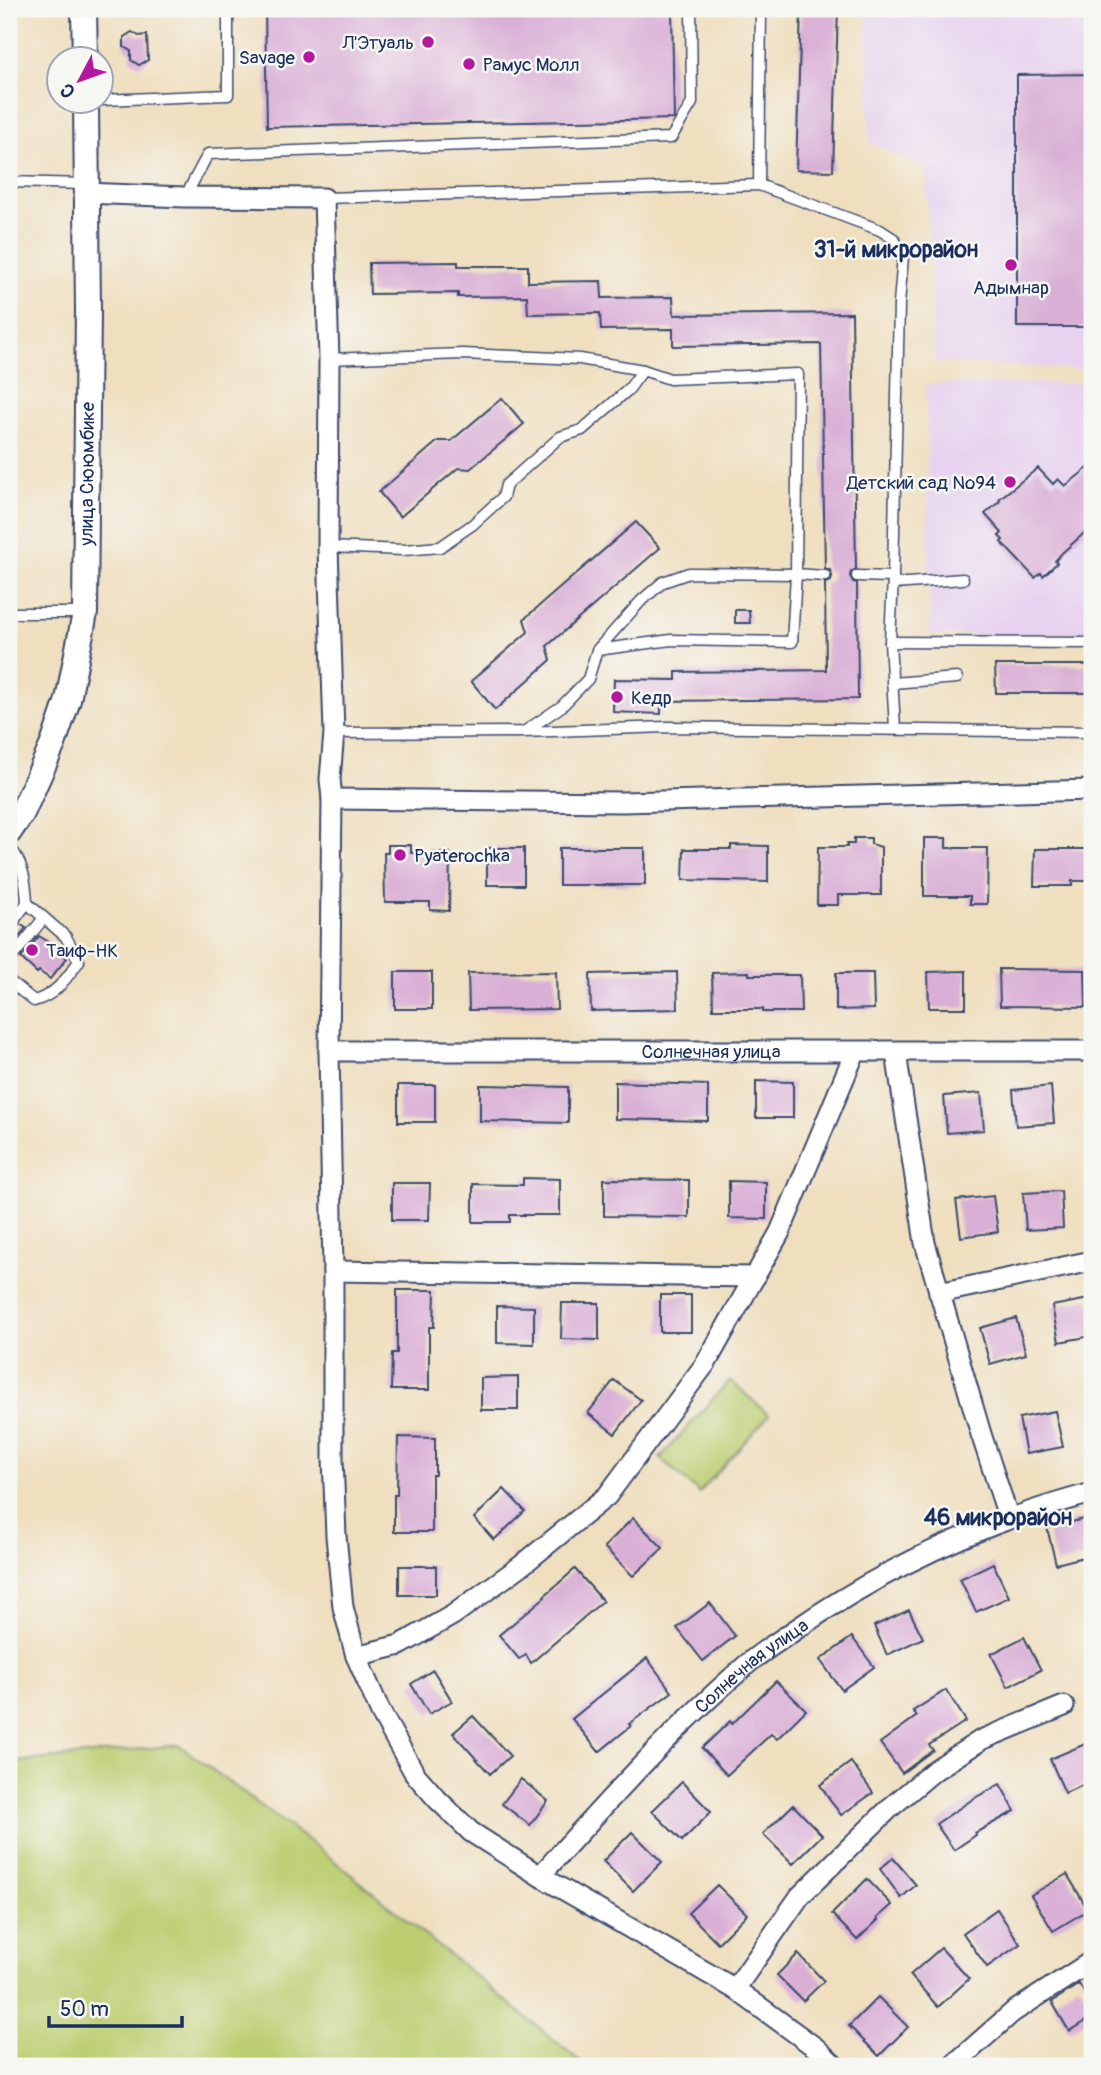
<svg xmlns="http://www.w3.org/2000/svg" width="1101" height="2075" font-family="Pangolin,sans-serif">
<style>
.built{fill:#e7d2ef}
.green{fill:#bccd6f;stroke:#6c7e66;stroke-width:2}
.building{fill:#d9afd6}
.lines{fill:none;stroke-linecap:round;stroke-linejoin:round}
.service-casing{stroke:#3b496d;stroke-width:13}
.minor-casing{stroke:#3b496d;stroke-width:23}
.tertiary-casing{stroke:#3b496d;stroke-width:28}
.service{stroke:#fff;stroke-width:10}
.minor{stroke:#fff;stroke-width:19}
.tertiary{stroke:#fff;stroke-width:24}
.poi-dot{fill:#b5179e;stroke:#f6f6f2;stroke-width:2.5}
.labels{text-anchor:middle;stroke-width:5;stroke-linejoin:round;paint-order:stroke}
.poi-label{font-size:19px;fill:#1b2f5e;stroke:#f6f6f2;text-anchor:start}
.street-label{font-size:19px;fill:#1b2f5e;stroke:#f6f6f2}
.quarter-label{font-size:23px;font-weight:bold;fill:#1b2f5e;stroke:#f6f6f2}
</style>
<rect width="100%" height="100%" fill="#f6f6f2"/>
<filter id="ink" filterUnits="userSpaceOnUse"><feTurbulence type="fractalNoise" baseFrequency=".0143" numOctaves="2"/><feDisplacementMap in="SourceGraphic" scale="14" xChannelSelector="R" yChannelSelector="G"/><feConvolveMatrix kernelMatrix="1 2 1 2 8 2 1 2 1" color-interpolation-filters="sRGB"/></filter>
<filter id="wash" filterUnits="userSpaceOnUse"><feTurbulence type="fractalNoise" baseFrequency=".00686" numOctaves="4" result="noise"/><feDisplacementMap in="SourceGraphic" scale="28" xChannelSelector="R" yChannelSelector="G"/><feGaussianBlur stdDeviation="1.57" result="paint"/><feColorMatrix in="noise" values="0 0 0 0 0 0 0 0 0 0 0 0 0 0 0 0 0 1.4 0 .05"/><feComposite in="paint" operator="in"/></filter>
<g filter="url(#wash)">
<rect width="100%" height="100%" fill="#efdfbf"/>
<g class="built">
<path d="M866,9H1092V370L934,362L926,169L870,142Z"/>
<path d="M1092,383V633L930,635L926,384Z"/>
</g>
<g class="green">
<path d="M730,1380L769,1415L699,1493L660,1458Z"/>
<path d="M179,1745L322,1851L586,2066H9V1763Z"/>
</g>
<g id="blocks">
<g class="building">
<path d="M265,9H672L674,119L267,127Z"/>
<path d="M801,9H838L833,171L796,170Z"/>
<path d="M132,32L139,36L147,35L148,60L139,65L131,60V51L124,47V37Z"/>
<path d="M1092,74V327H1017V75Z"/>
<path d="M458,262V266H528V282L601,281L602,298L673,297L674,315L852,313L856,569L851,572L850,576L853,582L857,583L858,699L661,701V714L613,712L614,679L676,680V672L826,670L825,583L831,581L832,576L830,570L825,569L821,344L673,346V329L601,330L600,313L528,314L527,296L458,297V293L370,294L369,263Z"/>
<path d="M502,398L524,424L470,469L458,468L400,517L379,492L438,441H451Z"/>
<path d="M1092,465V526L1062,553L1055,561L1057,563L1043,576L1041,573L1035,578L1001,542L1003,540L999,536L1002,533L985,514L1000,501L999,499L1038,468L1053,484L1058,479L1065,486Z"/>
<path d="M636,522L660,548L547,646L551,660L495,710L471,681L528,632L524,619Z"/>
<path d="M735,610H749L750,623H735Z"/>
<path d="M995,665H1092V693H996Z"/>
<path d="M854,838H871V844L881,847V895H838V905H817L818,847H847V844H854Z"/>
<path d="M924,838H946V848H988L987,904H970V896H924Z"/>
<path d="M388,845H411V853H450L449,911L430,910V902H385L384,853H388Z"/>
<path d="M731,845L768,846V882L683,880L684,849H731Z"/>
<rect x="487" y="848" width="37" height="37"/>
<rect x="559" y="848" width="86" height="37"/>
<path d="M1035,849H1092V881H1072V886H1034Z"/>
<path d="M20,924L26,928L11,947L9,945V934L14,932Z"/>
<path d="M39,936L57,947L56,950L67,958L50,979L39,971L37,973L21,958Z"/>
<path d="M999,969L1085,970L1086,1007L1000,1006Z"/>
<path d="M966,971V1008H929L928,972Z"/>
<rect x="395" y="972" width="37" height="37"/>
<path d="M556,972L557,1009L469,1010L468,973Z"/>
<path d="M677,972L678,1009L591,1011L590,974Z"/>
<path d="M749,972V975H800L801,1012H763V1009H713L712,973Z"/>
<path d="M836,973H873L874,1009L836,1010Z"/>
<path d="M756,1081L793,1082V1118H756Z"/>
<path d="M615,1082L708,1085V1121L615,1119Z"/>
<rect x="398" y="1085" width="37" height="37"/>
<path d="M480,1085L568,1087V1123L480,1121Z"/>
<path d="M1051,1086L1054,1123L1016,1126L1013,1090Z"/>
<path d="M981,1093L984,1130L947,1133L944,1096Z"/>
<path d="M523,1178L560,1179V1215H510V1222H473V1184L523,1185Z"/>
<path d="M604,1179L689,1180V1217L604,1216Z"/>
<path d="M729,1181L766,1182V1219L729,1218Z"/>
<path d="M392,1183H430L429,1220H392Z"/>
<path d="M1061,1191L1063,1228L1026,1230L1023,1193Z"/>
<path d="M993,1196L998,1232L961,1237L956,1200Z"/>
<path d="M397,1290H435L434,1327H429V1390H391L392,1353H397Z"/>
<rect x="660" y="1295" width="31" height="37"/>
<path d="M1089,1299L1092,1316V1336L1059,1342L1052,1306Z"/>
<path d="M562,1303H599V1340L561,1339Z"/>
<path d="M497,1306L534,1307V1344L497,1343Z"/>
<path d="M1016,1318L1026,1354L990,1364L980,1328Z"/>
<path d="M518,1377V1410H481V1378Z"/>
<path d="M614,1380L641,1400L615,1434L588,1413Z"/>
<path d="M1055,1411L1063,1447L1026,1454L1019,1418Z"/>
<path d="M398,1437L435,1438V1475H432V1532H394V1495H397Z"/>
<path d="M504,1489L525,1511L494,1540L474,1518Z"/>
<path d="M633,1518L663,1548L633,1576L604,1547Z"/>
<path d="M1084,1519L1092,1555L1056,1564L1047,1528Z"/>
<path d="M993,1563L1009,1597L976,1612L960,1579Z"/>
<rect x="399" y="1566" width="37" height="29"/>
<path d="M575,1569L603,1601L531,1663L526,1655L519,1659L499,1635L545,1597L544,1596Z"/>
<path d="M710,1603L735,1636L703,1661L677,1628Z"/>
<path d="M909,1610L923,1638L887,1655L874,1626Z"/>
<path d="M852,1637L874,1667L842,1690L820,1660Z"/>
<path d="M1024,1637L1041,1670L1008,1687L991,1654Z"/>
<path d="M647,1658L672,1692L629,1724L631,1726L599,1752L572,1719Z"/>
<path d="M433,1670L452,1701L429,1714L411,1684Z"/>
<path d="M776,1681L806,1710L777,1739L771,1734L727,1775L702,1748L730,1721L732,1724Z"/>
<path d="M946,1690L966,1721L929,1745L933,1750L902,1773L880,1743L917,1716L913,1711Z"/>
<path d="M473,1716L510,1756L490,1774L453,1733Z"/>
<path d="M1085,1744L1092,1762V1781L1065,1793L1050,1759Z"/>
<path d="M851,1762L873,1793L841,1815L820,1785Z"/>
<path d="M521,1779L548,1801L530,1825L502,1804Z"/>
<path d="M682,1782L711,1812L682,1841L652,1811Z"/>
<path d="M1000,1784L1015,1811L975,1833L976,1835L954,1850L936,1824L973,1799Z"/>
<path d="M793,1805L822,1835L793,1864L763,1834Z"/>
<path d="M632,1832L662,1862L633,1891L603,1861Z"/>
<path d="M893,1858L916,1885L901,1898L880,1869Z"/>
<path d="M1067,1874L1088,1910L1053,1931L1031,1895Z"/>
<path d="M867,1879L892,1905L877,1918L878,1920L857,1940L832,1914Z"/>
<path d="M717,1885L747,1914L718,1943L688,1913Z"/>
<path d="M997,1909L1020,1944L987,1967L963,1933Z"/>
<path d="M941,1948L969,1979L938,2007L910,1975Z"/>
<path d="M798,1954L824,1981L803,2001L777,1975Z"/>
<path d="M1079,1984L1092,2006V2017L1069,2031L1052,2002Z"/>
<path d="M878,1997L908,2027L879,2056L849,2026Z"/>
</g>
</g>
</g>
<g filter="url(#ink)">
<use href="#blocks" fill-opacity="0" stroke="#3b496d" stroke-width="2"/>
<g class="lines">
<defs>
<g id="service">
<path d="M102,100L228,95V9"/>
<path d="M9,182L85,184"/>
<path d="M759,185L761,9"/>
<path d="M185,197L208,154L671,138L692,103L691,9"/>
<path d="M324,198L759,185L880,230L894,239L903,256L899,304L893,577"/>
<path d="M329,359L462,354L580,359L643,370L670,379L798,374L796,574L825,576"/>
<path d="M328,547L404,550L440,547L472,525L503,497L506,485L560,437L582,430L629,389L643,370"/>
<path d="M857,576L893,577L890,642L895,728"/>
<path d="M893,584L963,579"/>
<path d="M9,613H84"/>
<path d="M890,642L1092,643"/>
<path d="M892,683L957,678"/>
<path d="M524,732L562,706L588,679L597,650L641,601L663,582L689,573L796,574L792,642L671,640L597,650"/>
<path d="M334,733L524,732L667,727L1092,732"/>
<path d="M9,846C23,863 26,881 27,903L9,927"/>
<path d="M9,961L44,918"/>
<path d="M9,981L34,1001C56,995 66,979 79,961L66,937L27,903"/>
</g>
<g id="minor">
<path d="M85,193L184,197L324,198L329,359L328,547L334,733L330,779L332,799L329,1051L333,1271V1458L336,1536L343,1607L356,1656L381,1713L415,1774L437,1799L471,1832L540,1876L735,1989L816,2048L835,2066"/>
<path d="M332,799L622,802L1092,790"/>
<path id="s1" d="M329,1051H1092"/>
<path d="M896,1053L925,1243L981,1434L1009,1519"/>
<path d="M333,1271L755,1277"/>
<path d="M939,1293L1092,1261"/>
<path d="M356,1656L400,1645L453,1615L522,1565L607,1496L706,1363L780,1232L855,1052"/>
<path id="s2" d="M540,1876C605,1804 670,1731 744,1667C759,1653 778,1642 795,1630C886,1567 986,1521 1092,1493"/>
<path d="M735,1989L800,1896L891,1807L935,1770L981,1740L1064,1706"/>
<path d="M952,2066L1013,2012L1092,1961"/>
</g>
<g id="tertiary">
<path d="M84,9L85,60"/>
<path id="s3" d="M9,832L22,813L53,744L68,700L85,613L88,310L86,102"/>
</g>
</defs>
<use href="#service" class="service-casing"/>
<use href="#minor" class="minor-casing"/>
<use href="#tertiary" class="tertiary-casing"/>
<use href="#service" class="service"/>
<use href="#minor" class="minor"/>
<use href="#tertiary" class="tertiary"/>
</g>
</g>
<g class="poi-dot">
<circle cx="428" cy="42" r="7"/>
<circle cx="309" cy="57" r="7"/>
<circle cx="469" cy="64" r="7"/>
<circle cx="1011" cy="265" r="7"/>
<circle cx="1010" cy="482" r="7"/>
<circle cx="617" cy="697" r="7"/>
<circle cx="400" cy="855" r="7"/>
<circle cx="32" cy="950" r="7"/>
</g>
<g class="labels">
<g class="poi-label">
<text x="414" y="49" text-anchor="end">Л'Этуаль</text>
<text x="295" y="64" text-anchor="end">Savage</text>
<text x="483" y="71">Рамус Молл</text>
<text x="1011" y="294" text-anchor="middle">Адымнар</text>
<text x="996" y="489" text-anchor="end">Детский сад №94</text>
<text x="631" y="704">Кедр</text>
<text x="414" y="862">Pyaterochka</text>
<text x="46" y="957">Таиф-НК</text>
</g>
<g class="street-label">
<text dy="7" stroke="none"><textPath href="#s3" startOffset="373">улица Сююмбике</textPath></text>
<text dy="7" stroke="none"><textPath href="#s1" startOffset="382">Солнечная улица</textPath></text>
<text dy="7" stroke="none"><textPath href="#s2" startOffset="299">Солнечная улица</textPath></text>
</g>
<g class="quarter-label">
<text x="896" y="257">31-й микрорайон</text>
<text x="998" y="1525">46 микрорайон</text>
</g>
</g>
<rect width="1101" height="2075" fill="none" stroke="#f6f6f2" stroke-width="35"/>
<g transform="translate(80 80) rotate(229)"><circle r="33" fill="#f6f6f2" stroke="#9ea6b7" stroke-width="2"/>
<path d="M0-5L12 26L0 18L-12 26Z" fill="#b5179e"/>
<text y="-10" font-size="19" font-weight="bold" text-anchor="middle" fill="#1b2f5e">С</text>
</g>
<path d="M49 2016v10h133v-10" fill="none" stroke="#1b2f5e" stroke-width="3.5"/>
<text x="60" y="2016" font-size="21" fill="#1b2f5e" stroke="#f6f6f2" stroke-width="5" paint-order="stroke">50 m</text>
</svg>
